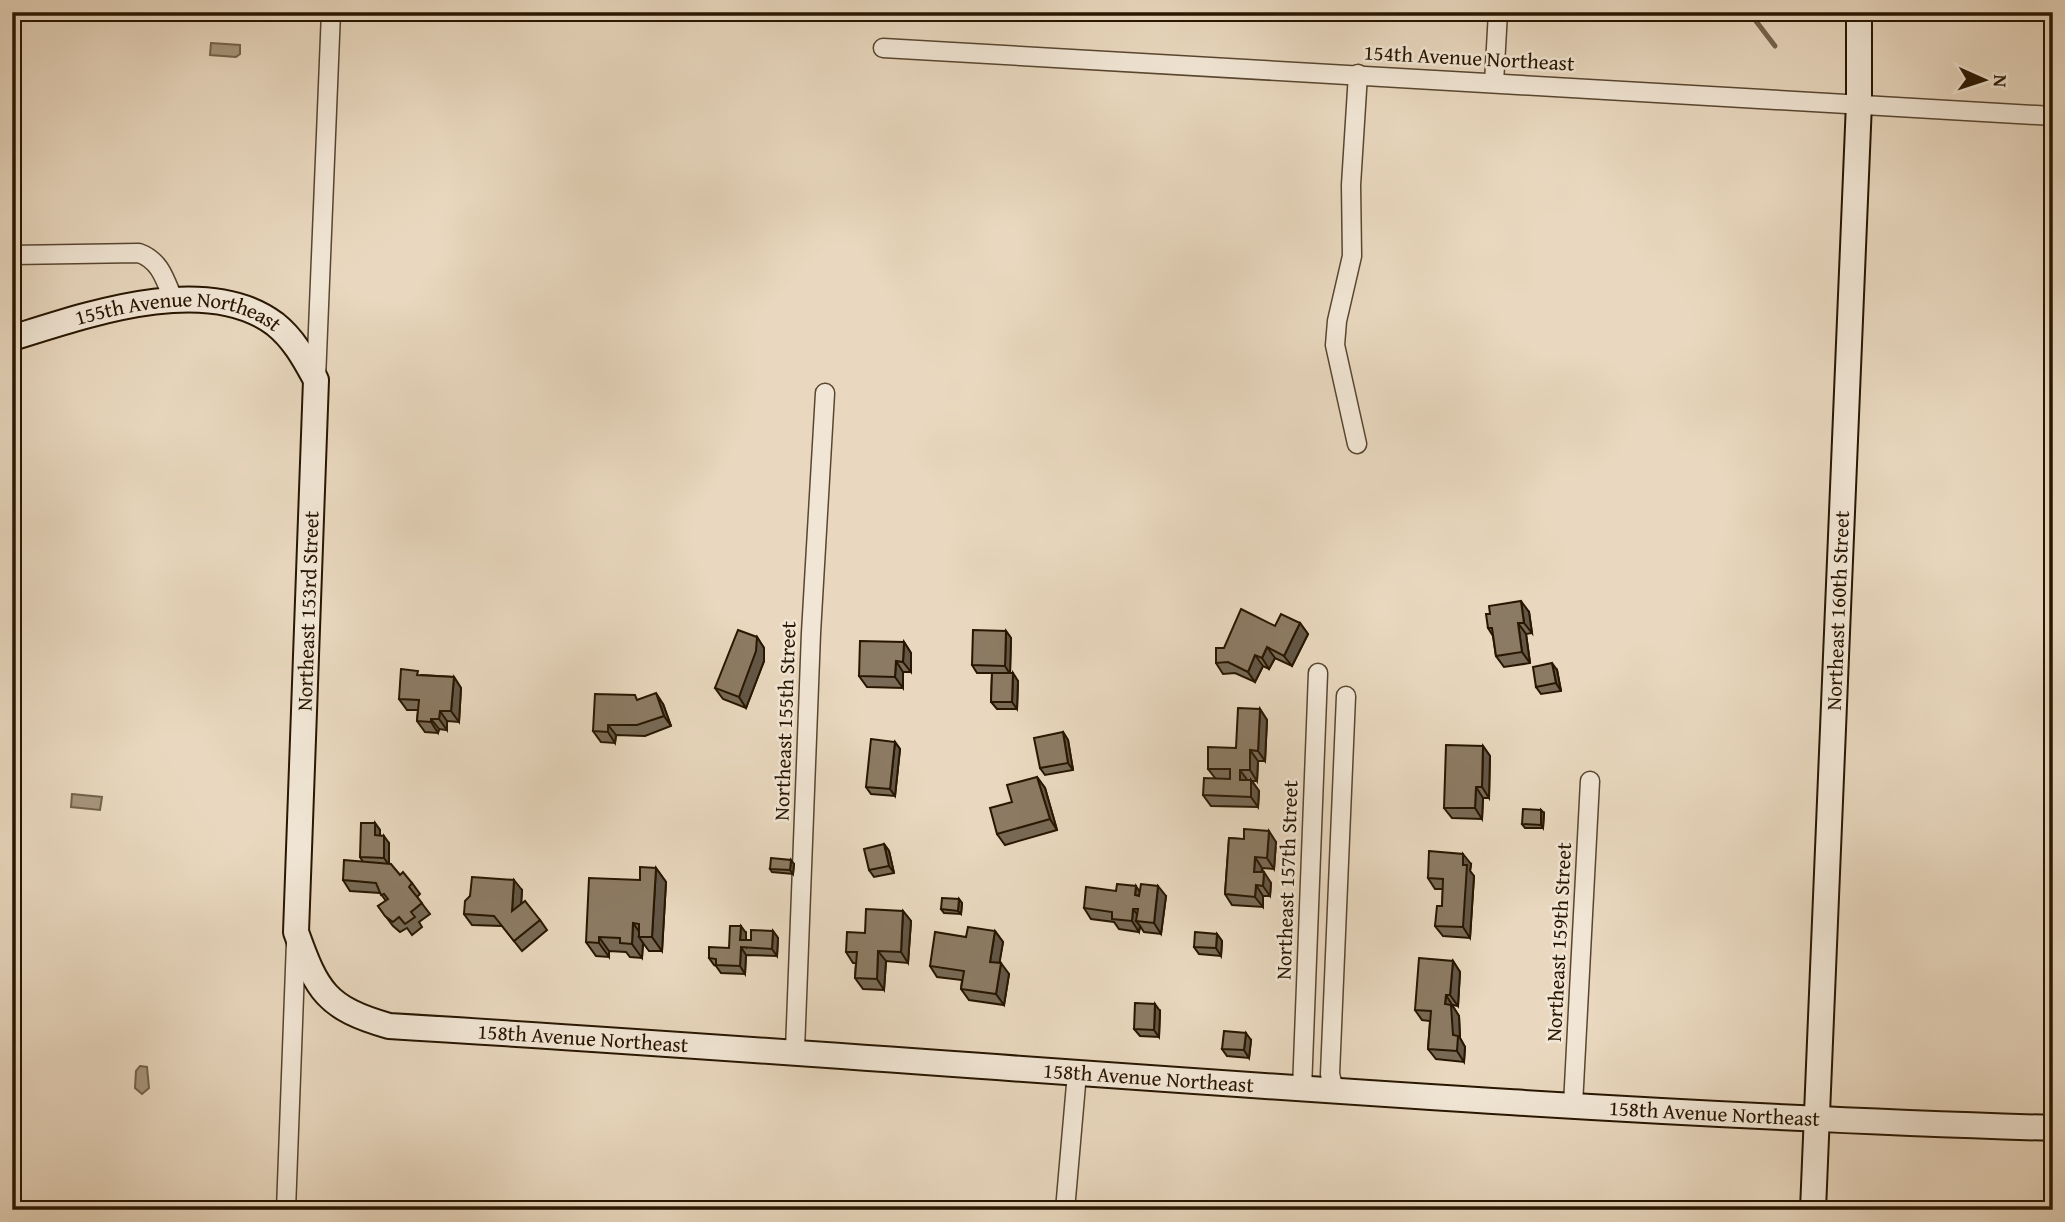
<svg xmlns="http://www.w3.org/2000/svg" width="2065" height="1222" font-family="'Gentium Book Plus',serif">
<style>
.water{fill:#a7967e;stroke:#74634c;stroke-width:2}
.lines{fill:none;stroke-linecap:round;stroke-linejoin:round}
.stream{stroke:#74634c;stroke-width:5}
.street-casing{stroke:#584630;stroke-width:21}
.secondary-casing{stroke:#281601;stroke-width:28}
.street{stroke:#f1e6d5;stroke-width:18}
.secondary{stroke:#f1e6d5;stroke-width:24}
.wall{fill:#786a56;stroke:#281601;stroke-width:2}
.shaded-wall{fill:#625646;stroke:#281601;stroke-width:2}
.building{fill:#8c7b64;stroke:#281601;stroke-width:2}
.labels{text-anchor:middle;stroke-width:5;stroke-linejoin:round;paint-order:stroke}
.street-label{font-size:21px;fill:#281601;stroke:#f1e6d5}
</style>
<rect width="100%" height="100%" fill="#e9d8bf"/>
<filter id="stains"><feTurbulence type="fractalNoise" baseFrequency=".00286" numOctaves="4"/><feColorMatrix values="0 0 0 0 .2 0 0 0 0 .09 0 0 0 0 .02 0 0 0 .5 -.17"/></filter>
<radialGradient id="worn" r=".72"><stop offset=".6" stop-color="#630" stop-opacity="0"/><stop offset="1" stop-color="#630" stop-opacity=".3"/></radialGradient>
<g class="water">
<path d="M211,43L240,45V54L236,57L210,55Z"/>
<path d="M72,794L102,797L100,810L71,807Z"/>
<path d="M140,1066L147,1067L149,1088L142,1094L135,1088L136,1071Z"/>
</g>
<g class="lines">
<path class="stream" d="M1749,12L1775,46"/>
<defs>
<g id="street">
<path d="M883,48L2053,116"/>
<path d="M1494,83L1498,12"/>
<path d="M12,255L139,253C161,261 165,280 174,301"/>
<path d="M316,379L331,12"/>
<path d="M1357,444L1335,345L1337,321L1352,256L1351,185L1358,74"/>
<path d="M795,1050L811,633L825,393"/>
<path d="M1302,1089L1318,673"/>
<path d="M1334,1090L1330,1074L1346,696"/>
<path d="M1573,1105L1590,781"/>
<path d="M286,1210L296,942"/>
<path d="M1065,1210L1077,1073"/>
</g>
<g id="secondary">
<path id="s1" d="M12,338C86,315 206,272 275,324C294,339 305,360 316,380L296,932C317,991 326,1008 389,1026C944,1059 1497,1111 2053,1128"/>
<path id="s2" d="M1813,1210L1859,103V12"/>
</g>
</defs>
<use href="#street" class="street-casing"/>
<use href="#secondary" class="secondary-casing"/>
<use href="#street" class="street"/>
<use href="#secondary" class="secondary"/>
</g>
<g class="wall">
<path d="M1529,612L1532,633L1526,634L1530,663L1504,667L1496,656L1493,636L1488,628Z"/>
<path d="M1300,623L1308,634L1292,666L1275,658L1269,669L1263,666L1255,682L1235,673L1223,674L1216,663L1224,648L1275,626Z"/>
<path d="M1006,631L1011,638L1010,673L1018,681L1017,709H997L991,702L992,673H977L972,665Z"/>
<path d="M757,637L764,648V661L746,708L723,699L715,688Z"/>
<path d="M904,642L911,653V672H903V688L867,687L859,676Z"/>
<path d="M1557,670L1561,691L1541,694L1536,687Z"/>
<path d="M421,675L454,677L461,688L459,722L447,721V730L439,729L438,733L425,732L417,721L418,710H407L399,699Z"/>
<path d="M638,700L663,704L671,726L645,736L616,735L615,743L601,742L593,731Z"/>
<path d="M1260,709L1267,720L1265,761H1258L1257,781H1252L1259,791L1258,807L1211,806L1203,795L1215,778L1208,769L1236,748Z"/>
<path d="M1063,732L1068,740L1073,770L1045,775L1040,768Z"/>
<path d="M895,742L900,749L895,796L871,794L866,787Z"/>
<path d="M1483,746L1490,756L1489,798H1483L1482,819L1452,818L1444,808Z"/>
<path d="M1037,777L1045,788L1057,830L1005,845L997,834L1012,802Z"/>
<path d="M1544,813L1543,828H1525L1522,824Z"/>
<path d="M375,823L380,830V835L389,843V863L400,875L412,883L420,894L417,897L430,914L419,922L422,927L412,935L407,928L400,932L393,926L378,906L386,901L380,893L350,891L343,880L363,862L360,857Z"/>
<path d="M1229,838L1276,842L1274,869L1262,868V872L1271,883L1270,896H1263V907L1232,905L1225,894Z"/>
<path d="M884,844L889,851L894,873L874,877L869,870Z"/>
<path d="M794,864L793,874L772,872L770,869Z"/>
<path d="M1471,864L1470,871L1474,876L1470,938L1443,936L1435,926L1442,906L1443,889H1435L1428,878Z"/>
<path d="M656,868L666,882L662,951H649L643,943L642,958L630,957L626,952L609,951V957L596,956L586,942Z"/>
<path d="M522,890L521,904L540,920L547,930L522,951L502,926L472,925L464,914L470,896Z"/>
<path d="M1116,891L1140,892L1166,896L1161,934L1144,932L1140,926L1139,932L1119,929L1114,922L1091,919L1084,908Z"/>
<path d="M959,899L962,903L961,914L944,913L941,909Z"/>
<path d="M903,911L911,921L908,963L886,961L884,990L863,989L855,978L856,963H853L846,952L865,933Z"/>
<path d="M773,931L778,938L777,956L746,955L745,974L721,973L716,966L714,965L709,958L729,948L746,933V940H751Z"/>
<path d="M995,931L1003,942L999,963L1009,974L1004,1005L969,1000L961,989L962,980L937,977L930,966L966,937Z"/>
<path d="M1217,934L1222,941L1221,956L1199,954L1194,947Z"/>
<path d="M1453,961L1460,972L1458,1006L1453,1005V1007L1459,1016L1460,1038L1465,1047L1464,1062L1436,1059L1428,1049L1430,1021L1422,1020L1415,1010Z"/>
<path d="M1160,1011L1159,1037L1140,1036L1134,1029Z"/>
<path d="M1251,1040L1249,1058L1227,1056L1222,1049Z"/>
</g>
<g class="shaded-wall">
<path d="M1521,601L1529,612L1532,633L1524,623Z"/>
<path d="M1300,623L1308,634L1292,666L1284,656Z"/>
<path d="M1518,623L1526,634L1530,663L1522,652Z"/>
<path d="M1006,631L1011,638L1010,674L1005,666Z"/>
<path d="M757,637L764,648V661L746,708L739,697Z"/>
<path d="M904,642L911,653V672L903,662Z"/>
<path d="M1267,647L1275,658L1269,669L1262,658Z"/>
<path d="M1255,655L1263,666L1255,682L1248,672Z"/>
<path d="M896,661L903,672V688L895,677Z"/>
<path d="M1552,663L1557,670L1561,691L1556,683Z"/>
<path d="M1013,673L1018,681L1017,709L1012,702Z"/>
<path d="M454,677L461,688L459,722L451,711Z"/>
<path d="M656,693L663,704L671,726L664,716Z"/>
<path d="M1260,709L1267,720L1265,761L1258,751Z"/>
<path d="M440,711L447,721V730L439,719Z"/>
<path d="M431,719L439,729L438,733L431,722Z"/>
<path d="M608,725L616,735L615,743L608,732Z"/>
<path d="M1063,732L1068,740L1073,770L1068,763Z"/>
<path d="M895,742L900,749L895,796L890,789Z"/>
<path d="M1483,746L1490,756L1489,798L1482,787Z"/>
<path d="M1250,750L1258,761L1257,781L1250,770Z"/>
<path d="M1240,770L1248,781L1240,780Z"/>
<path d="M1037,777L1045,788L1057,830L1050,819Z"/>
<path d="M1251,780L1259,791L1258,807L1251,797Z"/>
<path d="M1476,787L1483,798L1482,819L1475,808Z"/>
<path d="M1541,810L1544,813L1543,828L1541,825Z"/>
<path d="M375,823L380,830V842L375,835Z"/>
<path d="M1269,831L1276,842L1274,869L1267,858Z"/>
<path d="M384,836L389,843V865L384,858Z"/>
<path d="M884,844L889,851L894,873L889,866Z"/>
<path d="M1463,854L1471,864L1470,871L1474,876L1470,938L1463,927Z"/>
<path d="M1255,857L1262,868L1261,882L1254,872Z"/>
<path d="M791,860L794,864L793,874L790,870Z"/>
<path d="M656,868L666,882L662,951L652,937Z"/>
<path d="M1264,872L1271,883L1270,896L1263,886Z"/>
<path d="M514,880L522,890L520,922L512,911Z"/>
<path d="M1256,885L1263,896V907L1255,897Z"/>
<path d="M1136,886L1143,897L1135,895Z"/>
<path d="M1158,886L1166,896L1161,934L1154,923Z"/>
<path d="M959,899L962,903L961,914L958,911Z"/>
<path d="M1133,909L1141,919L1136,921L1140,926L1139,932L1132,921Z"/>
<path d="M903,911L911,921L908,963L901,952Z"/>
<path d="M633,923L643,937H639L643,943L642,958L632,944Z"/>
<path d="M741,926L746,933V947L740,940Z"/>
<path d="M773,931L778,938L777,956L772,949Z"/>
<path d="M995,931L1003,942L998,972L990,962Z"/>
<path d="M1217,934L1222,941L1221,956L1216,948Z"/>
<path d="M599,937L609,951V957L599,943Z"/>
<path d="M741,947L746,955L745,974L740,966Z"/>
<path d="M878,951L886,961L884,990L877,979Z"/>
<path d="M1453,961L1460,972L1458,1006L1450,995Z"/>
<path d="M1001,963L1009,974L1004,1005L996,994Z"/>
<path d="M1446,995L1459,1016L1460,1038L1465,1047L1464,1062L1457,1051L1445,1004Z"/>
<path d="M1155,1004L1160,1011L1159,1037L1154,1030Z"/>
<path d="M1246,1033L1251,1040L1249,1058L1244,1050Z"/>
</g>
<g class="building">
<path d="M1521,601L1524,623H1518L1522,652L1496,656L1492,628H1488L1486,614H1490L1489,606Z"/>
<path d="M1241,609L1275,626L1281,614L1300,623L1284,656L1267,647L1262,658L1255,655L1248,672L1228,662L1216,663V648H1224Z"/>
<path d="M738,630L757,637L756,651L739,697L715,688Z"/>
<path d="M973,630L1006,631L1005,666L972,665Z"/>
<path d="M860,641L904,642L903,662L896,661L895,677L859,676Z"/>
<path d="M1552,663L1556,683L1536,687L1533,667Z"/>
<path d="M401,669L418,671L417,675L454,677L451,711H440L439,719H431V722L417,721L419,700L399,699Z"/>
<path d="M992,673H1013L1012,702H991Z"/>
<path d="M656,693L664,716L637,725H608V732L593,731L595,694L635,695L637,700Z"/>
<path d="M1238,708L1260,709L1258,751L1250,750V770H1240V780H1251V797L1203,795L1204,778L1230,779V769H1208V747L1236,748Z"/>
<path d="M1063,732L1068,763L1040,768L1034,738Z"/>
<path d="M871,739L895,742L890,789L866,787Z"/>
<path d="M1446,745L1483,746L1482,787H1476L1475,808H1444Z"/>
<path d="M1037,777L1050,819L997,834L990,808L1012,802L1007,785Z"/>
<path d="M1523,809L1541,810V825L1522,824Z"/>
<path d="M361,823H375V835L384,836V858L360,857Z"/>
<path d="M1244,829L1269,831L1267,858L1255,857L1254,872H1264L1263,886L1256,885L1255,897L1225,894L1229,838L1244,839Z"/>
<path d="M884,844L889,866L869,870L864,849Z"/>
<path d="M1429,851L1463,854V865H1467L1463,927L1435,926L1437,906H1442L1443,879L1428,878Z"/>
<path d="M771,858L791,860L790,870L770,869Z"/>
<path d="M344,860L391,864L400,875L403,872L412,883L409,887L422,903L411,912L415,917L405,924L399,917L393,922L385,916L378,906L388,899L384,894L381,895L376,883L343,880Z"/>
<path d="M640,867L656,868L652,937H639V924L633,923L632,944L620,943V938L599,937V943L586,942L589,878L640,880Z"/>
<path d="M472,877L514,880L512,911L525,901L540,920L514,941L494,916L464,914L465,901L470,896Z"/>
<path d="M1117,884L1136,886L1135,895L1139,896L1141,884L1158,886L1154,923L1136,921L1138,909H1133L1132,921L1112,919V912L1084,908L1086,887L1116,891Z"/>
<path d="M942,898L959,899L958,911L941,909Z"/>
<path d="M866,909L903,911L901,952L878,951L877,979L855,978L857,952H846L847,932L865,933Z"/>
<path d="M730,926H741L740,940H751V930L773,931L772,949L741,947L740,966L716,965V959L709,958V947L729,948Z"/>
<path d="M968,927L995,931L990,962L1001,963L996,994L961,989L964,971L930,966L935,932L966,937Z"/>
<path d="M1195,932L1217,934L1216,948L1194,947Z"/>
<path d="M1419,958L1453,961L1450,995H1446L1445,1004L1451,1005L1453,1035L1458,1036L1457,1051L1428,1049L1431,1011L1415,1010Z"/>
<path d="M1135,1003L1155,1004L1154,1030L1134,1029Z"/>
<path d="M1224,1031L1246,1033L1244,1050L1222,1049Z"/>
</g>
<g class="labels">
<g class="street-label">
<text transform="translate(1469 58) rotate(3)" y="7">154th Avenue Northeast</text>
<text dy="7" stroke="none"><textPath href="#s1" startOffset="172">155th Avenue Northeast</textPath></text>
<text transform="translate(308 611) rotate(-88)" y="7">Northeast 153rd Street</text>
<text dy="7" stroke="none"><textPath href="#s2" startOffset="600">Northeast 160th Street</textPath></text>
<text transform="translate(785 721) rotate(-88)" y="7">Northeast 155th Street</text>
<text transform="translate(1287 880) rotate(-88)" y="7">Northeast 157th Street</text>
<text transform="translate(1559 942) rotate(-87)" y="7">Northeast 159th Street</text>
<text dy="7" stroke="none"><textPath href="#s1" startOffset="1230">158th Avenue Northeast</textPath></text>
<text dy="7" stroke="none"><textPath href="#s1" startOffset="1797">158th Avenue Northeast</textPath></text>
<text dy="7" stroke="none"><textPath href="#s1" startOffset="2364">158th Avenue Northeast</textPath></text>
</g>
</g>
<rect width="2065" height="1222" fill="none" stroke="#e9d8bf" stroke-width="42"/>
<rect x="14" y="14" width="2037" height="1194" fill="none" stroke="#281601" stroke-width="3.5"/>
<rect x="21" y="21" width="2023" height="1180" fill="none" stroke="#281601" stroke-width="2"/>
<g transform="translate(1984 80) rotate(93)" stroke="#f1e6d5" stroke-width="5" paint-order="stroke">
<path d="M0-5L12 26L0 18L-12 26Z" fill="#281601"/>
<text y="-10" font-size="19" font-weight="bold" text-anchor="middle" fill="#281601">N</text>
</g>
<rect width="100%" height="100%" filter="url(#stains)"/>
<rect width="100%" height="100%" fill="url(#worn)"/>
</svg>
